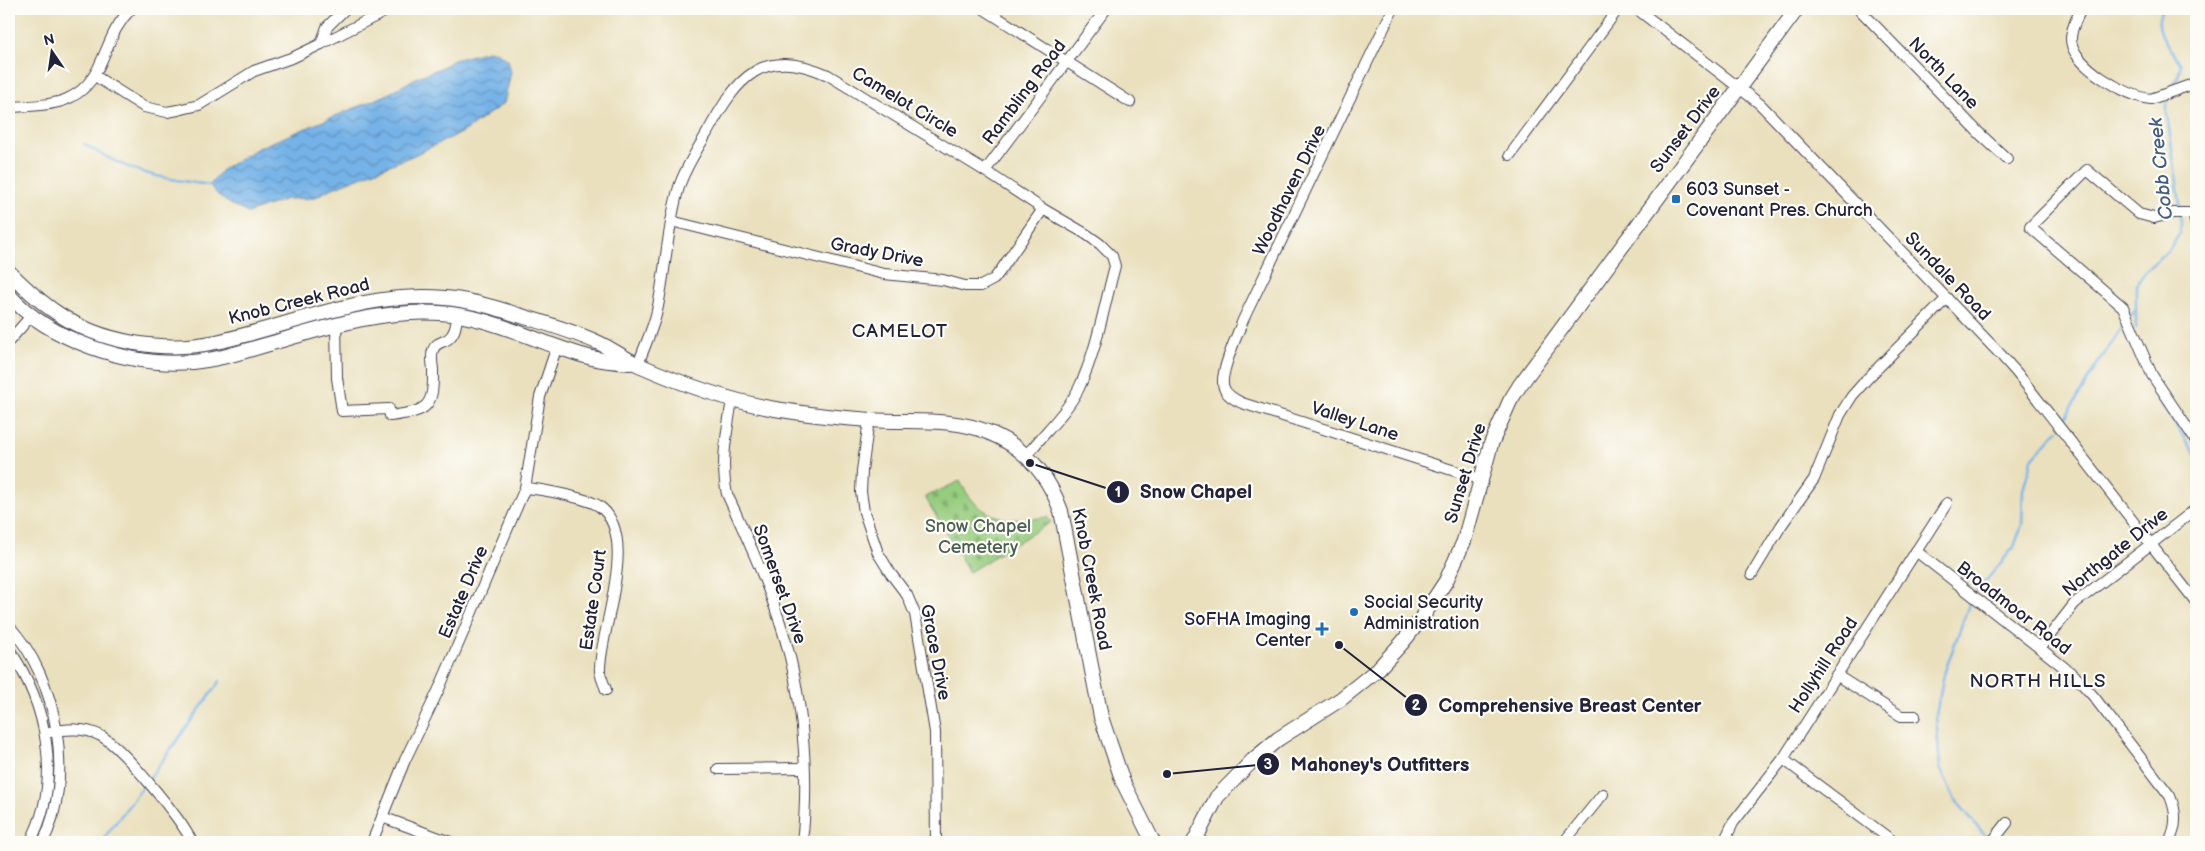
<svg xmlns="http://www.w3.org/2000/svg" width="2205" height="851" font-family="'Balsamiq Sans',sans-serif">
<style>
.cemetery{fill:url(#cemetery-stones);stroke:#5c775c}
.water{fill:url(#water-waves);stroke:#4c6a91}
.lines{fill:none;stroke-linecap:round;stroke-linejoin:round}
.stream{stroke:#75b2e7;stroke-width:2.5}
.minor-casing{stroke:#403e4f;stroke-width:12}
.major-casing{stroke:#403e4f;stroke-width:16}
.minor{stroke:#fff;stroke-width:10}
.major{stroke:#fff;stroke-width:14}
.poi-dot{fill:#1f6fb2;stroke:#fdfcf7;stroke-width:2}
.labels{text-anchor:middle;stroke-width:4.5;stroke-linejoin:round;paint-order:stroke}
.street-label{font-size:18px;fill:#22223b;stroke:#fdfcf7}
.poi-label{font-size:18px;fill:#22223b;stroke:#fdfcf7;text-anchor:start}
.park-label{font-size:18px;fill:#4b5e52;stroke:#fdfcf7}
.water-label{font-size:19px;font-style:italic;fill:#435c80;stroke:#fdfcf7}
.neighbourhood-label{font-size:19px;letter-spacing:1px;fill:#22223b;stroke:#fdfcf7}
.leader{fill:none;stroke:#22223b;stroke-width:2}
.callout-dot{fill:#22223b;stroke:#fdfcf7;stroke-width:2}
.mark-label{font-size:15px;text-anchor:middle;font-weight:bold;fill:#fff}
.callout-label{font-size:19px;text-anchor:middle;font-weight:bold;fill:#22223b;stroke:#fdfcf7;stroke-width:4.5;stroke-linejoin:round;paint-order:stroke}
</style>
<defs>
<pattern id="cemetery-stones" width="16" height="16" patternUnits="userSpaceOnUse" patternTransform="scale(1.25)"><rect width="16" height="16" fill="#96cc7e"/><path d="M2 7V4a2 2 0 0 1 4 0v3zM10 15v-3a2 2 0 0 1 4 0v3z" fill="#81af6e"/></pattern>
<pattern id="water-waves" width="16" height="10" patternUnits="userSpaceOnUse" patternTransform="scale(1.25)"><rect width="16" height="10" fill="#75b2e7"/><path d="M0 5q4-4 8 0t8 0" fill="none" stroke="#6090bc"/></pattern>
</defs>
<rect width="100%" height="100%" fill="#fdfcf7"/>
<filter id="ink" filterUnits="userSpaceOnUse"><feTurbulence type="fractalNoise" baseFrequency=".02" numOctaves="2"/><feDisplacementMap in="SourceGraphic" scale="10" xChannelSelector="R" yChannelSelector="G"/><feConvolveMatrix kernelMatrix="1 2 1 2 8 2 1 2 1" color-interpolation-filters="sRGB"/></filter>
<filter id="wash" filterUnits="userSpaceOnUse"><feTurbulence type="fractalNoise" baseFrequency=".0096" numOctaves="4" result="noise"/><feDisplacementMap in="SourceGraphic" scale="20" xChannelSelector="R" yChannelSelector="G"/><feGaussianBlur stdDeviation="1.12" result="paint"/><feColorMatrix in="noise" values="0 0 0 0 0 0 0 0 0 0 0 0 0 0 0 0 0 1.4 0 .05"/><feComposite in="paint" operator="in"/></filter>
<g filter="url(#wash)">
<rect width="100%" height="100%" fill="#eae0be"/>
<path class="cemetery" d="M960,481C979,520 1007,523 1047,517L1051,522L969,572L925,497Z"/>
<path class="water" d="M488,51L498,53L508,60L511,72L504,103L465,131L412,156L328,190L314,198L286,199L248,213C233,206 219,199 210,185L222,170L258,148L386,95L418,77L438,69L454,60Z"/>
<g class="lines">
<g class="stream">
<path d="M2162,9C2151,29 2170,48 2181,64L2177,80L2172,87"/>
<path d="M2167,96V115L2181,210"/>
<path d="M84,144C130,173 157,178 210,185"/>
<path d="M2131,316L2135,310"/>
<path d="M2136,328V285L2147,269L2168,251L2180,233V215"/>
<path d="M2148,377L2152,390L2196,456"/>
<path d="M2061,425L2098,363L2126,322"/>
<path d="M1974,595L2014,547L2022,525L2023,490L2032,459L2058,430"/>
<path d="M1971,599L1944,674L1936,715L1940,767L1954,798L1983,833L1990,839"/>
<path d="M149,779L220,681"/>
<path d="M101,842L145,784"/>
</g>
</g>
</g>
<g filter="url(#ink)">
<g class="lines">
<defs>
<g id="minor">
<path d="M984,9L1130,102"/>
<path d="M1393,9L1243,320C1238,334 1218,375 1224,388C1227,396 1236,400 1242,403L1480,479"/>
<path d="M1637,9L1760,104L2001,355L2017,373L2196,602"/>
<path d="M1859,9L1980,134L2007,159"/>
<path d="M2081,9C2077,18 2071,28 2071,38C2070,65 2127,97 2151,99L2196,83"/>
<path d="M321,44L390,9"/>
<path d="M95,76L144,107L167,112L178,110L199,105L254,71L294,57L321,44L327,27L345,9"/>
<path d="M9,107C50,105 83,106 101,62C110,42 115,25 131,9"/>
<path d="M1510,155L1618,9"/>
<path d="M985,171L1106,9"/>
<path d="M671,221L884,274L943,280L965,286H981L994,279L1001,270L1043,209"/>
<path d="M2196,226L2193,213H2173L2154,218L2139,214L2087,170L2030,227L2123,307L2152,375L2196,441"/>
<path d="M336,325L337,378L342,411L389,409L390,416C427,411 434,409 433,369C432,363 431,356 433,350C436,342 442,343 448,339C456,333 456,323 458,314"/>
<path d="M9,341L32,315"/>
<path d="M638,365C644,347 653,329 657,311C666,270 667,227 679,187C685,168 697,150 707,133C737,78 762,45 828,75L985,171L1043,209L1086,234L1100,244L1112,256L1115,266C1104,306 1097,350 1079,388C1067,412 1044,433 1027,455"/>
<path d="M732,400C727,432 720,462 727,494C751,546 776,601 790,657C804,714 809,784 802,842"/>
<path d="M869,420L862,471L861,492L864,512L878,553L891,574L907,595L915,614L935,732L936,842"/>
<path d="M525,488C541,489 587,498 599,506C640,535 601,627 600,668C599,675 604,683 606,690"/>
<path d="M1916,551L2075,676L2094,697L2170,796C2177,813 2177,826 2169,842"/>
<path d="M1752,574L1781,526L1814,479L1840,415L1852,396L1867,379L1947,298"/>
<path d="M9,626C58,678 75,778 43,842"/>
<path d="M2040,648L2075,603L2196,509"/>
<path d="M9,649C47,704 63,781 30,842"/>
<path d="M1836,675L1901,716H1915"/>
<path d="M50,732C66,729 84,727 99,735C121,745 181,819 192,842"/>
<path d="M1783,759L1894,842"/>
<path d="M718,769L804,768"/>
<path d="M382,817L450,842"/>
<path d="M372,842L405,760L439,689L525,488L540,397L557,346"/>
<path d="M1564,842L1603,794"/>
<path d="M1724,842L1733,823L1783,759L1947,503"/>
<path d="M1992,842L2007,823"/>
</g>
<g id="major">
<path d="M9,272C24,287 39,301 57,313C101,343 164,353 216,342C294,325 364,291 445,298C470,300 494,307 518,315C545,323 573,331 599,343C612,349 625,359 639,365C680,383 730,401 775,409C806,414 839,418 871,420C910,423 954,417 990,433C1026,448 1048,474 1061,511L1101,717L1123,782L1153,842"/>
<path d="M9,295C31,320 61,336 91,347C122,358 159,365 192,362C218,360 245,351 269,344C324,328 382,309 440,313C493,316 541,345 592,358C604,361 617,362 630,363"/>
<path d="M1194,842L1217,797L1253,760L1278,739L1341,699L1377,670L1402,643L1421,619L1446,581L1464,541L1491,444L1510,401L1520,385L1797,9"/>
</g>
</defs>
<use href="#minor" class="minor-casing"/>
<use href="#major" class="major-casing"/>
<use href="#minor" class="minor"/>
<use href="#major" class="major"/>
</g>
</g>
<g class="poi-dot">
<rect x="1671" y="194" width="10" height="10" rx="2.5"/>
<circle cx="1354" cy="612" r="5"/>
<path d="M1319.5 621.5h5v5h5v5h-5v5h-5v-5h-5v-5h5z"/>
</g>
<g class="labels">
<g class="street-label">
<text transform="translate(1944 73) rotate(46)" y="6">North Lane</text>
<text transform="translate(1024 92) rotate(-53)" y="6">Rambling Road</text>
<text transform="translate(905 102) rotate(31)" y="6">Camelot Circle</text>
<text transform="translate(1685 129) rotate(-53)" y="6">Sunset Drive</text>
<text transform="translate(1289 190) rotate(-64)" y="6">Woodhaven Drive</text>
<text transform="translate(877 252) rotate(11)" y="6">Grady Drive</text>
<text transform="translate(1948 276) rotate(46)" y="6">Sundale Road</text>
<text transform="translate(299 301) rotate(-14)" y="6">Knob Creek Road</text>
<text transform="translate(1355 421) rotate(18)" y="6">Valley Lane</text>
<text transform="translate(1465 473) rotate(-73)" y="6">Sunset Drive</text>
<text transform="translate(2115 552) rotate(-39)" y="6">Northgate Drive</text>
<text transform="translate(1092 579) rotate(79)" y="6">Knob Creek Road</text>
<text transform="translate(780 584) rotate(70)" y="6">Somerset Drive</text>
<text transform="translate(463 592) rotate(-67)" y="6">Estate Drive</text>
<text transform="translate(593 600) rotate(-82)" y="6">Estate Court</text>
<text transform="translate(2014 608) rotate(38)" y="6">Broadmoor Road</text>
<text transform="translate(936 652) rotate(79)" y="6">Grace Drive</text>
<text transform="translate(1823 665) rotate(-57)" y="6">Hollyhill Road</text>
</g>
<g class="poi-label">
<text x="1686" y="195">603 Sunset -<tspan x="1686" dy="21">Covenant Pres. Church</tspan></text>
<text x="1364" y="608">Social Security<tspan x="1364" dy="21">Administration</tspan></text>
<text x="1311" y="625" text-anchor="end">SoFHA Imaging<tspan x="1311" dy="21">Center</tspan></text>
</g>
<g class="park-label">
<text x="978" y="532">Snow Chapel<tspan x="978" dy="21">Cemetery</tspan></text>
</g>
<g class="water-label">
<text transform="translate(2160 169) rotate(-96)" y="7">Cobb Creek</text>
</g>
<g class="neighbourhood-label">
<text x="900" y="337">CAMELOT</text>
<text x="2038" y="687">NORTH HILLS</text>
</g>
</g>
<path class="leader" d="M1030 463L1118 492M1339 645L1416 705M1167 774L1268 764"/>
<g class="callout-dot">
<circle cx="1030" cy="463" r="5"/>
<circle cx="1339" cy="645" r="5"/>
<circle cx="1167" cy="774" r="5"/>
<circle cx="1118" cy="492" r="12"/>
<circle cx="1416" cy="705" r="12"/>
<circle cx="1268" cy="764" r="12"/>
</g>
<g class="mark-label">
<text x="1118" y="497">1</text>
<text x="1416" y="710">2</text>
<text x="1268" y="769">3</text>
</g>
<g class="callout-label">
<text x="1196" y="498">Snow Chapel</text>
<text x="1570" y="712">Comprehensive Breast Center</text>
<text x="1380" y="771">Mahoney's Outfitters</text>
</g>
<rect width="2205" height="851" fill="none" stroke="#fdfcf7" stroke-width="30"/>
<g transform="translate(52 52) rotate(347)" stroke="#fdfcf7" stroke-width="4" paint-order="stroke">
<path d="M0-4L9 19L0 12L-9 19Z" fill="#22223b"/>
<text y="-8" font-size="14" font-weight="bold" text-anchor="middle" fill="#22223b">N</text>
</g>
</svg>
